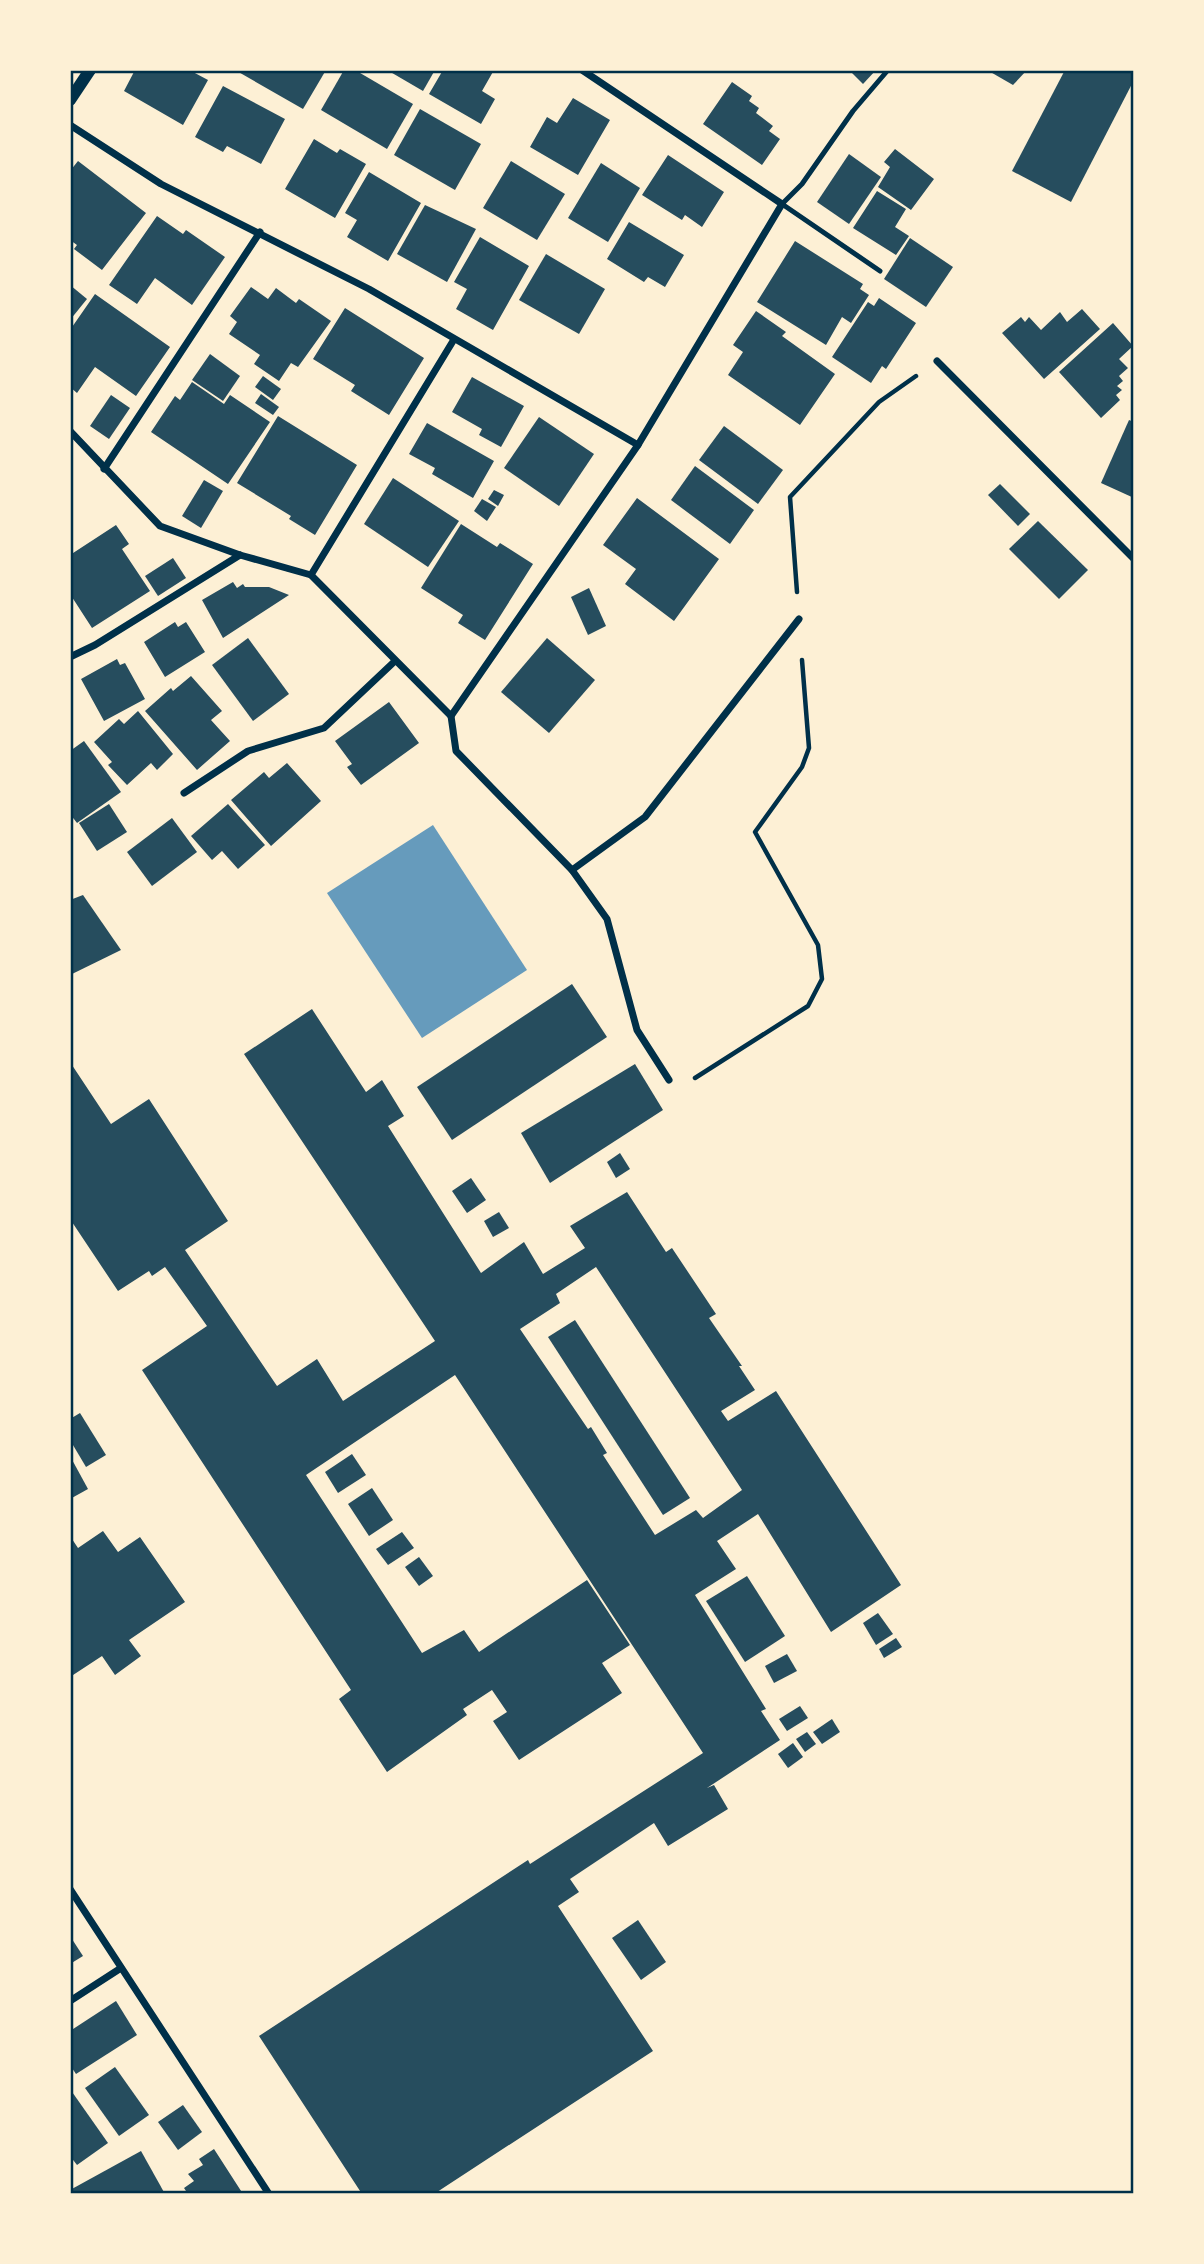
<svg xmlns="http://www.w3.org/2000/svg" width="1204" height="2264" font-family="'Varela Round',sans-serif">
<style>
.water{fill:#669bbc}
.building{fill:#264d5e;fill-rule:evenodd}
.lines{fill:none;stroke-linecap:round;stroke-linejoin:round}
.path{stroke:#003049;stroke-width:4.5}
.service{stroke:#003049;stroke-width:5}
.minor{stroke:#003049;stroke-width:7}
.tertiary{stroke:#003049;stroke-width:12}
.neatline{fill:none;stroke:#003049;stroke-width:2.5}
</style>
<rect width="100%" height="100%" fill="#fdf0d5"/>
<path class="water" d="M433,825L527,970L422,1038L327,893Z"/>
<g class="building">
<path d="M135,70H194L193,72L208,80L183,125L124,91Z"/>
<path d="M235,70H326L303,109Z"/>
<path d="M344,70H355L413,104L387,149L321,110Z"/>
<path d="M387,70H435L423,91Z"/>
<path d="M443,70H494L482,91L495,99L481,124L429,94Z"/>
<path d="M849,70H876L863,84Z"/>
<path d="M987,70H1027L1013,85Z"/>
<path d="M1065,70H1134V80L1071,202L1012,171Z"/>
<path d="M732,82L752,96L749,101L759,108L756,113L773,126L769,131L780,139L762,165L703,124Z"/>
<path d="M223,86L285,119L261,164L227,146L223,152L195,137Z"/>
<path d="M573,98L610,120L578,175L530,147L547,117L557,123Z"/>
<path d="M420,109L481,144L455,190L394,155Z"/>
<path d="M314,139L337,153L340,149L366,164L335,218L285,189Z"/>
<path d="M895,149L934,179L911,210L878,187L890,167L884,162Z"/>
<path d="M849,154L881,177L849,224L817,202Z"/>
<path d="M668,155L724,192L702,227L685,215L682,220L642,195Z"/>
<path d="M78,161L146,213L102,270L74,249L77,245L70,240V171Z"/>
<path d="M511,161L565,194L537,240L483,208Z"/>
<path d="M601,163L640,188L608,242L568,218Z"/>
<path d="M369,172L421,203L388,261L347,237L357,220L345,213Z"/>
<path d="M877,191L906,209L895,227L909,236L896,255L853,228Z"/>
<path d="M425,205L476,229L447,282L397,254Z"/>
<path d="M157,216L183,234L186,230L225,257L192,305L155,278L137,304L109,285Z"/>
<path d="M629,222L684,255L665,287L648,277L644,282L607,259Z"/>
<path d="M480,237L529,266L493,330L456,309L467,289L454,282Z"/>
<path d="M910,238L953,267L926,307L884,279Z"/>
<path d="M795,241L863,284L860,289L869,295L851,323L842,317L826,345L757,302Z"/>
<path d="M546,254L605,289L579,334L519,300Z"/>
<path d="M70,285L87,299L70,320Z"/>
<path d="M251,287L268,299L276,288L296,303L299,299L331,321L298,367L291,363L279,381L254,364L260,355L229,334L237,322L230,316Z"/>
<path d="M95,294L170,347L136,396L95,367L77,393L70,387V330Z"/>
<path d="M879,298L916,323L886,369L882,366L871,383L832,357L868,302L874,306Z"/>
<path d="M345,308L424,358L389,415L351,391L355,385L313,359Z"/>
<path d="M1082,309L1100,329L1044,379L1002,333L1021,317L1025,322L1029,317L1041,330L1060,312L1067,322Z"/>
<path d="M756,311L786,332L782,336L835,374L800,425L728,375L743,352L733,345Z"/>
<path d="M1113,323L1133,346L1119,359L1128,368L1119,376L1123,381L1117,386L1122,390L1116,395L1120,400L1101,418L1059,372Z"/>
<path d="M210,354L240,376L223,401L192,380Z"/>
<path d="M263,376L281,389L273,400L255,387Z"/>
<path d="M472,377L524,406L501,447L479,435L482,429L452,412Z"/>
<path d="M192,382L224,404L230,395L270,422L228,484L151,432L175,396L180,400Z"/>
<path d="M261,394L279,407L273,415L255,403Z"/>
<path d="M111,395L130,408L109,439L90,426Z"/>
<path d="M278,416L357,465L315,535L289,519L291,516L237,483Z"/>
<path d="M539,417L594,454L559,506L504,468Z"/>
<path d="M1129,420L1134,422V498L1101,483Z"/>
<path d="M427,423L494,461L473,498L432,474L435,468L409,454Z"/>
<path d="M724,426L783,470L758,504L699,460Z"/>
<path d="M695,466L754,510L730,544L671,500Z"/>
<path d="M393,478L459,521L428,567L364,524Z"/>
<path d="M204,480L223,491L201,528L182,516Z"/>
<path d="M1000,484L1030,514L1018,526L988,495Z"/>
<path d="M494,490L504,495L498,506L488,499Z"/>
<path d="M637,498L719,559L674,621L625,584L636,569L603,545Z"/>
<path d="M482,499L496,507L487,521L474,511Z"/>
<path d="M1038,521L1088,570L1059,599L1009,549Z"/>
<path d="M461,524L497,547L500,543L533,564L485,640L458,623L463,615L421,588Z"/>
<path d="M116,525L129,544L122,549L150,591L92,628L70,594V555Z"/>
<path d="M173,558L186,578L158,596L145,576Z"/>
<path d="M233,582L237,588L243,584L245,587H269L289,595L223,638L202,600Z"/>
<path d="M589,588L606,626L588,635L571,597Z"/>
<path d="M175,622L178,627L186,622L205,652L165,677L144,642Z"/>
<path d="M248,638L289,694L253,721L212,665Z"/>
<path d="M547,638L595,680L549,733L501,692Z"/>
<path d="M117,659L120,665L125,663L145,699L104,721L81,679Z"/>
<path d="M191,676L222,711L211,720L230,741L197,770L145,711L171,688L173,691Z"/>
<path d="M389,702L419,743L361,785L347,767L352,764L335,741Z"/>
<path d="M138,711L173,754L157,770L151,763L127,785L108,765L112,762L94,742L119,719L124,724Z"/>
<path d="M84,741L121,792L77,823L70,814V751Z"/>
<path d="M287,763L321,801L271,846L231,800L264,772L269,778Z"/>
<path d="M109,804L127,832L97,851L79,823Z"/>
<path d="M228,804L265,845L238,869L222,851L212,860L191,836Z"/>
<path d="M172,818L197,852L152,886L127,852Z"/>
<path d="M83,895L121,950L70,975V900Z"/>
<path d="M572,984L607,1037L452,1140L417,1087Z"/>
<path d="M312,1009L366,1092L382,1080L404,1116L388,1126L481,1273L524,1242L543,1274L585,1248L570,1226L627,1192L666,1252L672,1248L716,1314L709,1318L742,1366H739L755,1390L721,1411L728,1421L776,1391L901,1585L831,1632L758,1514L717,1541L736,1569L695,1595L766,1709L761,1711L780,1740L707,1788L714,1785L728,1809L668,1846L654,1823L570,1879L579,1892L558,1906L653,2051L434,2194H362L259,2036L528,1860L530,1864L703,1753L455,1375L306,1475L422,1653L464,1630L479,1652L587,1580L630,1645L602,1663L622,1693L519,1760L493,1721L507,1712L492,1690L463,1709L467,1715L387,1772L339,1699L351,1690L142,1370L207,1326L165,1267L152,1276L149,1271L118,1291L70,1219V1062L111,1124L149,1099L228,1221L185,1250L277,1386L317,1359L343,1401L435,1341L244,1054ZM596,1267L742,1490L703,1518L696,1510L655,1535L603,1455L607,1453L591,1427L588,1429L520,1329L560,1303L556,1294Z"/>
<path d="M635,1064L663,1110L550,1183L521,1133Z"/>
<path d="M620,1153L630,1169L616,1178L607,1162Z"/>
<path d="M471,1178L486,1200L467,1213L452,1191Z"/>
<path d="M499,1212L509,1228L493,1237L484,1221Z"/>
<path d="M575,1320L690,1498L663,1515L548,1337Z"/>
<path d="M80,1413L106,1455L86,1467L70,1440V1419Z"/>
<path d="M352,1454L366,1475L338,1493L325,1472Z"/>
<path d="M70,1456L88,1489L70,1499Z"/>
<path d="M372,1488L393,1520L369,1536L348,1504Z"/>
<path d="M103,1531L118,1552L140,1537L185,1602L129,1640L141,1656L115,1675L102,1656L70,1677V1536L78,1548Z"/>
<path d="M402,1532L414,1548L388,1565L376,1549Z"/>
<path d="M419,1557L433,1576L419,1586L405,1567Z"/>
<path d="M747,1576L785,1636L745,1662L706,1601Z"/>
<path d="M878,1613L893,1634L876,1645L863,1623Z"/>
<path d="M896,1638L902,1647L884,1658L879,1649Z"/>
<path d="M787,1654L797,1671L774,1683L765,1666Z"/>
<path d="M800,1706L808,1718L787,1731L779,1719Z"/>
<path d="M832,1719L840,1732L822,1744L813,1732Z"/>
<path d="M807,1732L816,1744L805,1752L796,1739Z"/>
<path d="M793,1743L803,1757L788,1768L778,1754Z"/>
<path d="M638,1920L666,1962L641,1980L612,1938Z"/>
<path d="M70,1936L83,1956L70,1964Z"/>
<path d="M116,2001L137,2035L76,2074L70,2065V2031Z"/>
<path d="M115,2067L149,2115L119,2136L85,2088Z"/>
<path d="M70,2089L108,2143L77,2165L70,2156Z"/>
<path d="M183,2105L202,2132L178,2150L158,2122Z"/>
<path d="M214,2149L243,2194H188L184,2188L194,2181L188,2174L203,2165L199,2159Z"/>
<path d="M141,2151L165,2194H70V2190Z"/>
</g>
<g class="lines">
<g class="path">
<path d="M797,592L790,497L879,402L916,376"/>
<path d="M695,1078L808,1006L822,979L818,945L755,832L802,767L809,748L802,660"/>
</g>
<path class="service" d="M880,271L782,204L802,184L853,111L888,70"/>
<g class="minor">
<path d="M70,125L161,184L369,289L638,445"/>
<path d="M937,361L1134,559"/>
<path d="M70,431L160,526L240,555L311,575L451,716L638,445L782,204L582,70"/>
<path d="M104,469L260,232"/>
<path d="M311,575L453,341"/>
<path d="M70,657L95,645L240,555"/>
<path d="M451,716L456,751L572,870L607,919L637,1030L669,1080"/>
<path d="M184,793L248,751L324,728L395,661"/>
<path d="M572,870L645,817L799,619"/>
<path d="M70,1889L269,2194"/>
<path d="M70,2001L121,1968"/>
</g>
<path class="tertiary" d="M70,100L90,70"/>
</g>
<rect width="1204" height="2264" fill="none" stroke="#fdf0d5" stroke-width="144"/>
<rect x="72" y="72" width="1060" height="2120" class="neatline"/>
</svg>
